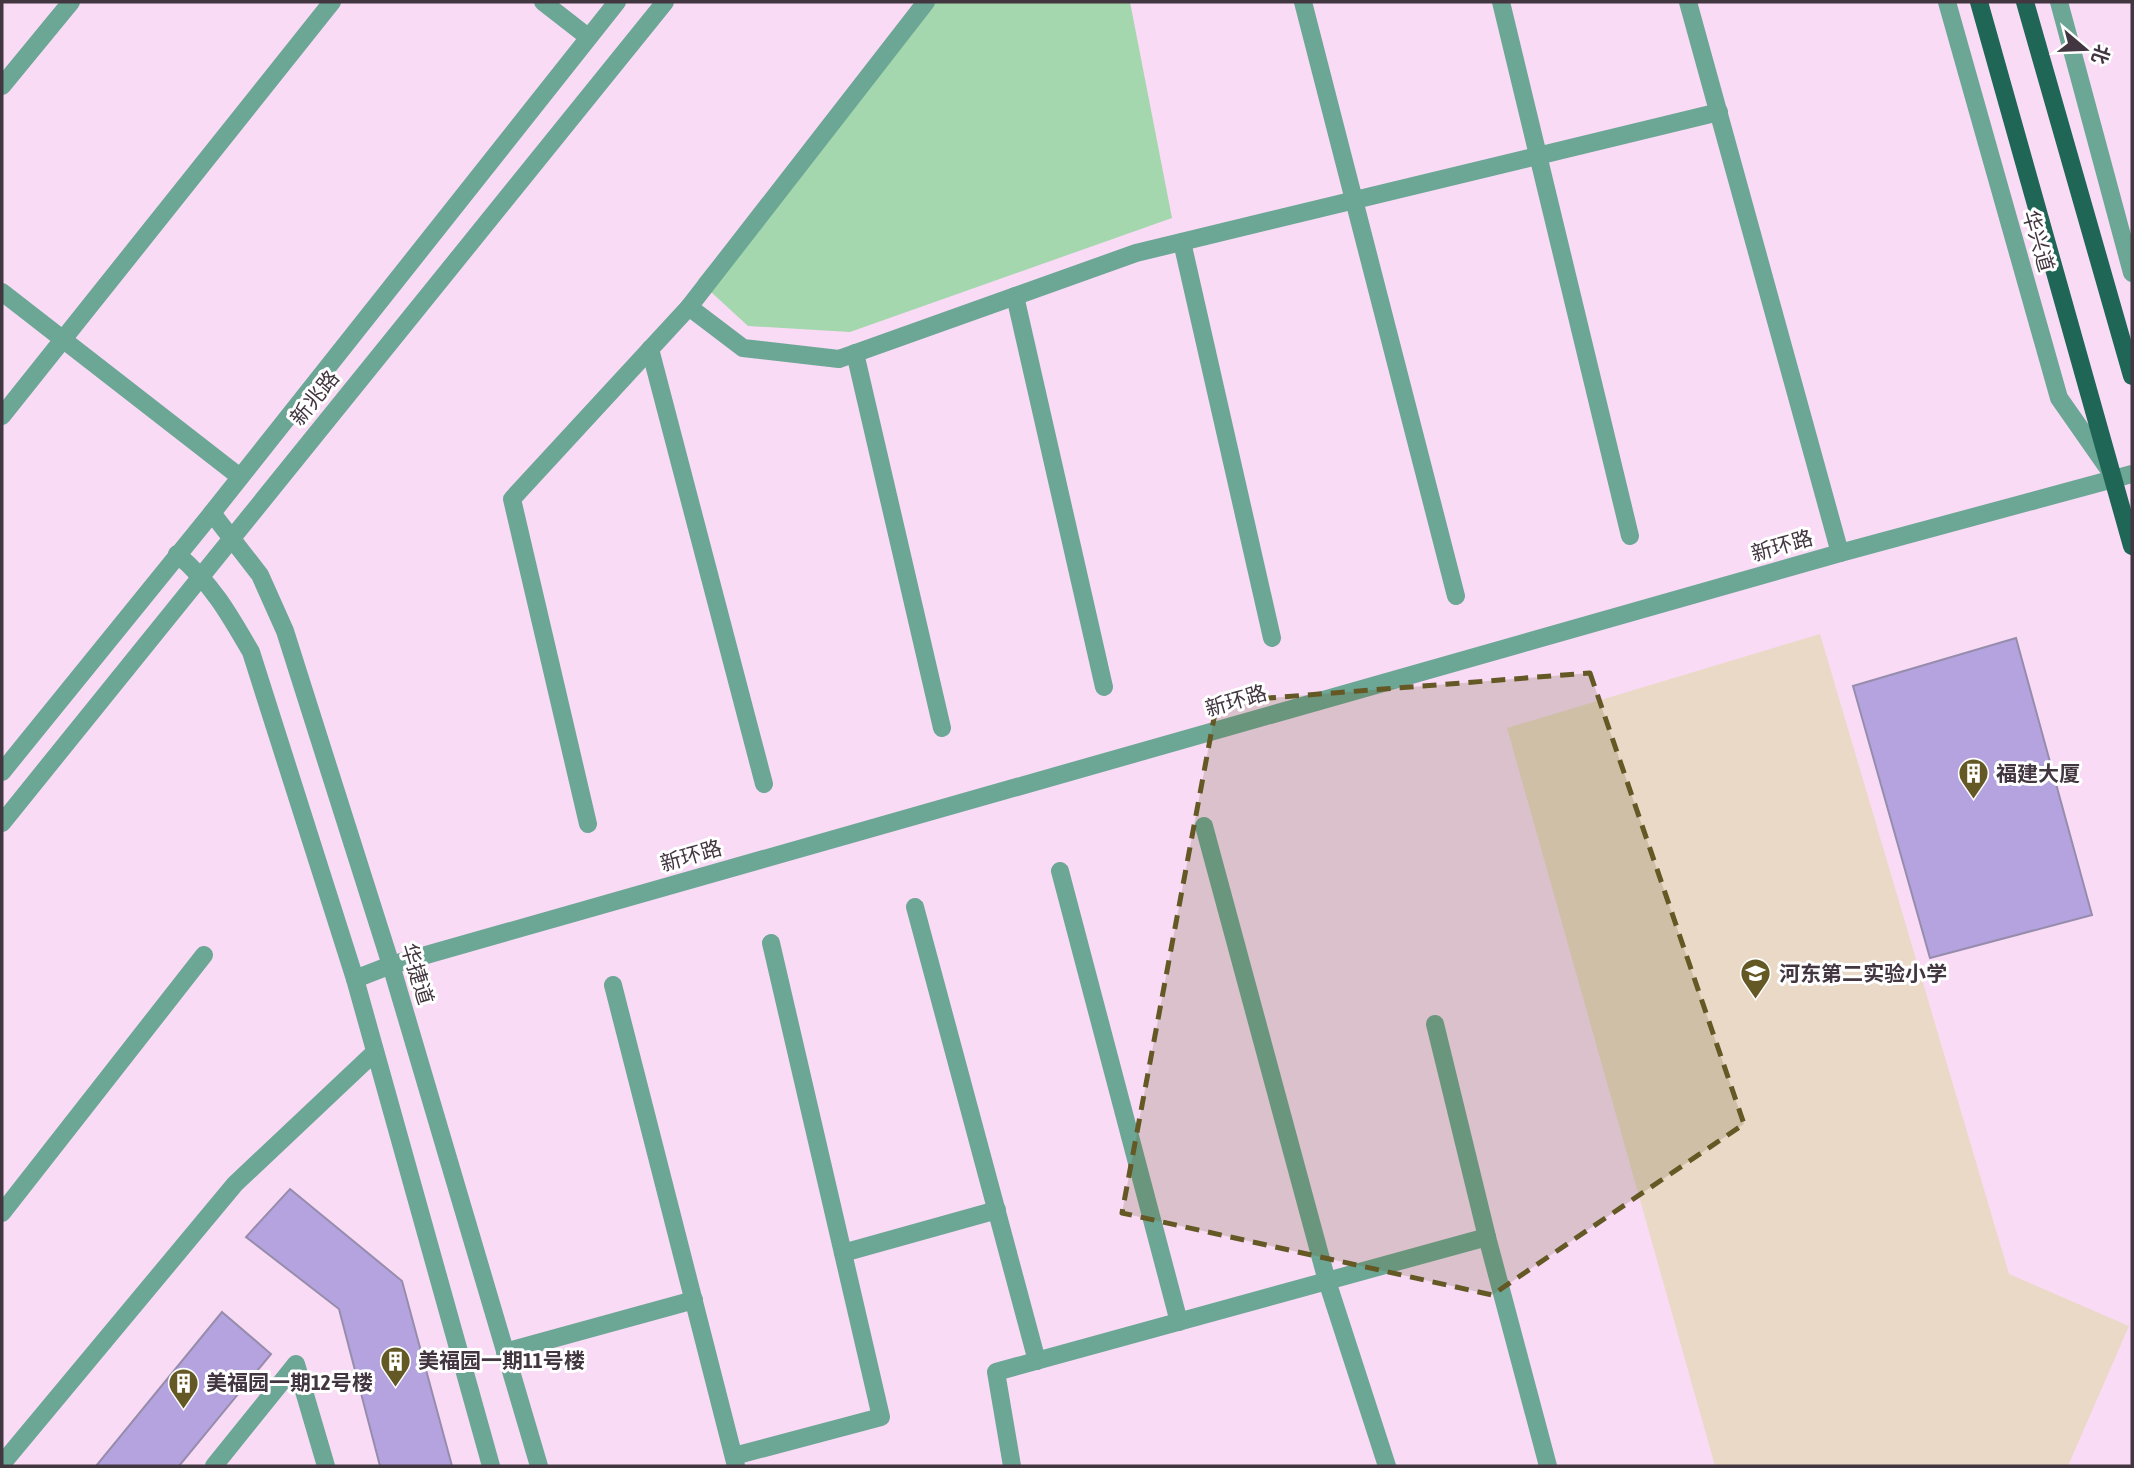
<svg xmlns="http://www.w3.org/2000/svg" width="2134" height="1468" font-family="'Asap Condensed','Noto Sans SC',sans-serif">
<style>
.education{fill:#ebd9c8}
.green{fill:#a4d7ad}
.building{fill:#b5a3df;stroke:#968dac;stroke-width:2}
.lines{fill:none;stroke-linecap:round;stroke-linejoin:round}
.minor{stroke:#6ca695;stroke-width:18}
.major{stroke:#1f6656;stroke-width:18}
.marked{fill:#645825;fill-opacity:0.2;stroke:#645825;stroke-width:5;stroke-dasharray:14 9;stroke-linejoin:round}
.labels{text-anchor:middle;stroke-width:6;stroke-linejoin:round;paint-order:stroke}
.street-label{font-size:21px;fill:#423640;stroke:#fff}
.poi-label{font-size:21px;font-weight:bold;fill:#423640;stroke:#fff;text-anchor:start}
</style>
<rect width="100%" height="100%" fill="#f9dbf6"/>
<path class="education" d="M1820,634L2009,1274L2129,1326L2068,1466H1715L1507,728Z"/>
<path class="green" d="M926,2H1130L1172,218L850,332L748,326L698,280Z"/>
<g class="building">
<path d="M2016,638L2092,915L1930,958L1853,686Z"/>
<path d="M290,1189L402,1281L452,1466H380L339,1309L246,1237Z"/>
<path d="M222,1312L271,1354L179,1466H96Z"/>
</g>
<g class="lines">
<g class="minor">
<path d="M543,2L588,37"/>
<path d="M1303,2L1456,596"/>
<path d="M1501,2L1630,536"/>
<path d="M1688,2L1840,553"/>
<path d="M1947,2L2059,398L2110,471"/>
<path d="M2059,2L2132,273"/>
<path d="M2,86L71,2"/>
<path d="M1182,242L1272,638"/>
<path d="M2,292L240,477"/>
<path d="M1015,296L1104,687"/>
<path d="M689,307L743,348L839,359L1136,253L1719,112"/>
<path d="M650,349L764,784"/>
<path d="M855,353L942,728"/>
<path d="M2,416L332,2"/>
<path d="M212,513L260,575L285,631L391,965L539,1466"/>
<path d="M177,554C212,584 228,612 251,652L355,979L491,1466"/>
<path d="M2,772L212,513L617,2"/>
<path d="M2,823L665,2"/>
<path d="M588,824L512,499L689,307L926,2"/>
<path d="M1204,826L1327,1281L1387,1466"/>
<path d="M1060,871L1179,1322"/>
<path d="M915,907L1037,1361"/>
<path d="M355,979L391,965L1840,553L2132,474"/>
<path d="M613,985L736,1466"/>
<path d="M1435,1024L1487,1237"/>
<path d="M2,1213L204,955"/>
<path d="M843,1253L997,1210"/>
<path d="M505,1352L694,1300"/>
<path d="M734,1456L881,1417L771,943"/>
<path d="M2,1464L235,1184L375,1052"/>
<path d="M214,1466L296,1364L326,1466"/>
<path d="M1012,1466L996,1372L1487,1237L1548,1466"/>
</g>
<g class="major">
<path d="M1979,2L2132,546"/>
<path d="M2025,2L2132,376"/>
</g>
</g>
<path class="marked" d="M1590,673L1744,1124L1492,1295L1122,1213L1217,702Z"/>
<defs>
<symbol id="building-pin" viewBox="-11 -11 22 30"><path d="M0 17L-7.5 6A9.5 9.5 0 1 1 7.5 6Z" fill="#645825" stroke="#fff"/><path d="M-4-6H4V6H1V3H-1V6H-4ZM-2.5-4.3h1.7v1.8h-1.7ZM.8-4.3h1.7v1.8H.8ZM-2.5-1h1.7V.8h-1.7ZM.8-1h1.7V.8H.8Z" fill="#fff"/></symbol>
<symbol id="school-pin" viewBox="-11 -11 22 30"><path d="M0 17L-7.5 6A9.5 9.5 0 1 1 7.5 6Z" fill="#645825" stroke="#fff"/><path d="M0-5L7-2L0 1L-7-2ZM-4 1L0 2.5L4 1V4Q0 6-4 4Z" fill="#fff"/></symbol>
</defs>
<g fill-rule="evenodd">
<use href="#building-pin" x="1956" y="756" width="35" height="47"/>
<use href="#school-pin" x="1738" y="956" width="35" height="47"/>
<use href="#building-pin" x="378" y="1344" width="35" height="47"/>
<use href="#building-pin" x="166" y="1366" width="35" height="47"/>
</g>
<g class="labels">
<g class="street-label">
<text transform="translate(2038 241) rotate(74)" y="7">华兴道</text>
<text transform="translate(315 398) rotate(-51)" y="7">新兆路</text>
<text transform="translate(1782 546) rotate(-16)" y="7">新环路</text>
<text transform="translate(1236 701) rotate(-16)" y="7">新环路</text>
<text transform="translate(691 856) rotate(-16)" y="7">新环路</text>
<text transform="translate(417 974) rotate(73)" y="7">华捷道</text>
</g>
<g class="poi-label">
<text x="1996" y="781">福建大厦</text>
<text x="1779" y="981">河东第二实验小学</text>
<text x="418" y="1368">美福园一期11号楼</text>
<text x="206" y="1390">美福园一期12号楼</text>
</g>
</g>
<rect width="2134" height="1468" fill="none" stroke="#423640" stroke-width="7"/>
<g transform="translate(2085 49) rotate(109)" stroke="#ffffff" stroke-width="5" paint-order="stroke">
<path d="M0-5L12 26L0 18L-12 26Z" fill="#423640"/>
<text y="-10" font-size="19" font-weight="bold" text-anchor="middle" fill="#423640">北</text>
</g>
</svg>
